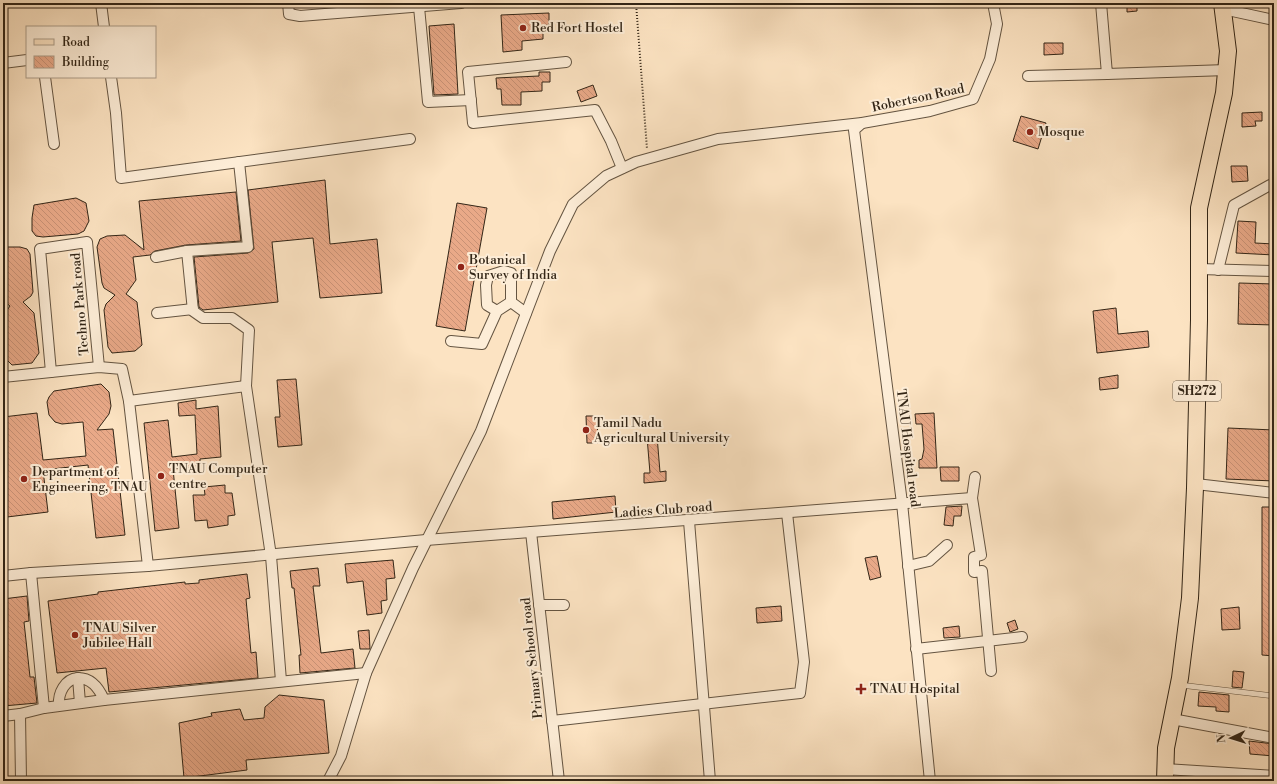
<svg xmlns="http://www.w3.org/2000/svg" width="1277" height="784" font-family="'Libre Bodoni',serif">
  <style>
    .building { fill: url(#building-back-hatch); stroke: #322516 }
    .lines { fill: none; stroke-linecap: round; stroke-linejoin: round }
    .lane-casing { stroke: #645441; stroke-width: 6 }
    .street-casing { stroke: #645441; stroke-width: 12 }
    .primary-casing { stroke: #322516; stroke-width: 18 }
    .path { stroke: #322516; stroke-width: 2; stroke-dasharray: 1 2; stroke-linecap: butt }
    .lane { stroke: #fdedd7; stroke-width: 5 }
    .street { stroke: #fdedd7; stroke-width: 10 }
    .primary { stroke: #fce3c2; stroke-width: 16 }
    .poi-dot { fill: #8f2418; stroke: #fdedd7; stroke-width: 1.5 }
    .labels { text-anchor: middle; dominant-baseline: central; stroke-width: 4; stroke-linejoin: round; paint-order: stroke }
    .shield { fill: #fdedd7; stroke: #6f6150; stroke-width: 1 }
    .shield-label { font-size: 12px; font-weight: bold; fill: #322516 }
    .poi-label { font-size: 13px; fill: #322516; stroke: #fdedd7; text-anchor: start }
    .street-label { font-size: 13px; fill: #322516; stroke: #fdedd7 }
  </style>
  <defs>
    <pattern id="building-back-hatch" width="6" height="6" patternUnits="userSpaceOnUse"><rect width="6" height="6" fill="#e9a988"/><path d="M-1 5l2 2M0 0l6 6M5-1l2 2" fill="none" stroke="#c89175"/></pattern>
  </defs>
  <rect width="100%" height="100%" fill="#fce3c2"/>
  <filter id="stains"><feTurbulence type="fractalNoise" baseFrequency=".005" numOctaves="4"/><feColorMatrix values="0 0 0 0 .2 0 0 0 0 .09 0 0 0 0 .02 0 0 0 .5 -.17"/></filter>
  <radialGradient id="worn" r=".72"><stop offset=".6" stop-color="#630" stop-opacity="0"/><stop offset="1" stop-color="#630" stop-opacity=".3"/></radialGradient>
  <g class="building">
    <path d="M1127,3H1137V11L1127,12Z"/>
    <path d="M549,13V25L543,26V39L522,41V50L503,52L501,15Z"/>
    <path d="M454,24L458,94L434,95L429,26Z"/>
    <path d="M1044,43H1063V54L1044,55Z"/>
    <path d="M539,72H550V82H542V91L521,92V105H502L501,89H497L496,78L539,76Z"/>
    <path d="M593,85L597,96L581,102L577,91Z"/>
    <path d="M1262,112V121H1255L1256,126L1242,127V113Z"/>
    <path d="M1021,116L1046,123L1038,149L1013,141Z"/>
    <path d="M1231,166H1247L1248,181L1232,182Z"/>
    <path d="M325,180L330,244L377,239L382,293L320,298L313,238L272,242L278,302L203,310L199,307L194,257L248,253L254,249L248,190Z"/>
    <path d="M236,192L241,241L186,245L155,251L150,255L133,257L136,280L126,294L137,302L142,345L135,351L112,353L108,347L104,310L106,304L115,295L104,288L102,283L97,247L100,239L107,236L125,235L144,250L139,201Z"/>
    <path d="M76,198L86,203L89,221L84,231L78,234L43,237L36,236L32,231V218L34,205Z"/>
    <path d="M457,203L487,208L465,331L436,326Z"/>
    <path d="M1238,221L1256,222L1255,243L1274,244V255L1236,253Z"/>
    <path d="M3,247H20L27,249L30,254L33,292L31,296L23,302L34,313L39,353L32,363L12,365L4,357L3,316L10,306L3,300Z"/>
    <path d="M1239,283L1274,284V325L1238,324Z"/>
    <path d="M1116,308L1118,334L1148,331L1149,347L1097,353L1093,311Z"/>
    <path d="M1118,375V388L1100,390L1099,378Z"/>
    <path d="M296,379L302,445L278,447L275,417H280L277,380Z"/>
    <path d="M101,384L109,392L111,406L109,414L97,430L113,429L125,535L96,538L88,465L43,470L48,512L7,517L3,488V417L37,413L43,460L86,456L83,422L62,424L55,422L49,415L47,402L49,397L54,391Z"/>
    <path d="M196,400V409L218,406L221,457L200,459V467L173,469L179,528L155,531L144,423L168,420L172,457L197,454L195,415L179,416L178,403Z"/>
    <path d="M934,413L937,468H919V460L922,459L924,449L922,424H916L915,414Z"/>
    <path d="M586,416H597L598,443H587Z"/>
    <path d="M1228,428L1274,430V481L1226,479Z"/>
    <path d="M657,436L660,472L666,471V481L644,483V473H650L647,437Z"/>
    <path d="M940,467H959V481H941Z"/>
    <path d="M225,485V493H232L235,515L228,516V525L208,528L207,520L195,521L193,495H205L204,487Z"/>
    <path d="M615,496L616,512L553,519L552,502Z"/>
    <path d="M962,506L961,516H954L953,526L944,525L946,507Z"/>
    <path d="M1262,507H1274V656L1262,655Z"/>
    <path d="M877,556L881,577L870,580L865,558Z"/>
    <path d="M393,560L395,578L386,579L387,600L381,601L382,613L367,615L363,581L347,583L345,564Z"/>
    <path d="M318,568L320,586H313L321,653L353,649L355,668L300,673L299,655H301L294,588H292L290,571Z"/>
    <path d="M247,574L250,598L246,599L251,653L256,652L258,678L109,692L106,668L57,673L48,601L98,594V592L185,582V584L199,583V580Z"/>
    <path d="M27,596L29,621L24,622L30,677H34L37,703L3,706V599Z"/>
    <path d="M781,606L782,621L757,623L756,608Z"/>
    <path d="M1239,607L1240,629L1222,630L1221,609Z"/>
    <path d="M1015,620L1018,629L1010,632L1007,623Z"/>
    <path d="M959,626L960,637L944,638L943,628Z"/>
    <path d="M369,630L370,649H360L358,631Z"/>
    <path d="M1233,671L1244,672L1242,688L1232,687Z"/>
    <path d="M1199,692L1229,695V712L1216,711V707L1198,706Z"/>
    <path d="M279,695L324,700L329,753L246,760L247,770L184,778L179,723L212,716L211,713L240,709L244,720L264,718L265,707Z"/>
    <path d="M1249,741L1274,744V756L1250,754Z"/>
  </g>
  <g class="lines">
    <defs>
      <path id="lane" d="M1180,685L1274,696"/>
      <g id="street">
        <path d="M101,3L104,27"/>
        <path d="M288,3L289,14L300,16L461,3"/>
        <path d="M1101,3L1107,74L1227,70"/>
        <path d="M419,7L428,102L471,100"/>
        <path d="M1223,9L1274,20"/>
        <path d="M566,62L468,72L473,123L595,110L611,141L622,168"/>
        <path d="M3,63L27,60"/>
        <path d="M1028,76L1107,74"/>
        <path d="M45,77L54,144"/>
        <path d="M111,77L116,113L121,178L410,139"/>
        <path d="M862,123L854,130L902,503L930,781"/>
        <path d="M187,251L193,311L203,318H232L249,330L246,386"/>
        <path d="M156,257L187,251L248,247L239,162"/>
        <path d="M1199,269L1274,271"/>
        <path d="M1218,270L1234,205L1270,185L1274,184"/>
        <path d="M497,311L487,305L486,285L488,276L504,271L511,273V302L526,313"/>
        <path d="M157,313L193,309"/>
        <path d="M451,341L482,344L497,311L511,302"/>
        <path d="M51,372L40,249L87,242L99,367"/>
        <path d="M3,377L99,367L122,369L129,401L246,386L271,556L281,681"/>
        <path d="M975,477L972,498L981,555L974,557V572L982,571L991,671"/>
        <path d="M1196,484L1274,493"/>
        <path d="M689,521L710,781"/>
        <path d="M531,532L559,781"/>
        <path d="M148,566L426,540L972,498"/>
        <path d="M908,566L929,561L947,545"/>
        <path d="M31,573L148,566L129,401"/>
        <path d="M3,576L31,573L44,708L104,700L366,673"/>
        <path d="M539,605H564"/>
        <path d="M916,649L1022,637"/>
        <path d="M80,703L78,678C91,678 99,688 104,700"/>
        <path d="M59,705C58,693 65,679 78,678"/>
        <path d="M20,714L21,781"/>
        <path d="M3,716L20,714L44,708"/>
        <path d="M1172,719L1274,738"/>
        <path d="M552,721L800,693L804,662L787,513"/>
        <path d="M1165,769L1274,776"/>
        <path d="M328,781L341,756L366,673L413,568L481,431L550,251L573,204L606,176L636,162L718,139L862,123L930,111L973,99L990,59L997,24L993,3"/>
      </g>
      <path id="primary" d="M1165,781L1166,748L1180,678L1190,598L1195,488L1199,320V208L1224,93L1228,51L1222,3"/>
    </defs>
    <use href="#lane" class="lane-casing"/>
    <use href="#street" class="street-casing"/>
    <use href="#primary" class="primary-casing"/>
    <path class="path" d="M636,3L647,149"/>
    <use href="#lane" class="lane"/>
    <use href="#street" class="street"/>
    <use href="#primary" class="primary"/>
  </g>
  <g class="poi-dot">
    <circle cx="523" cy="28" r="4"/>
    <circle cx="1030" cy="132" r="4"/>
    <circle cx="461" cy="267" r="4"/>
    <circle cx="586" cy="430" r="4"/>
    <circle cx="161" cy="476" r="4"/>
    <circle cx="24" cy="479" r="4"/>
    <circle cx="75" cy="635" r="4"/>
    <path d="M859 683h4v4h4v4h-4v4h-4v-4h-4v-4h4z"/>
  </g>
  <g class="labels">
    <rect class="shield" x="1173" y="381" width="48" height="20" rx="3"/>
    <g class="shield-label">
      <text x="1197" y="391">SH272</text>
    </g>
    <g class="poi-label">
      <text x="531" y="28">Red Fort Hostel</text>
      <text x="1038" y="132">Mosque</text>
      <text x="469" y="260">Botanical<tspan x="469" dy="15">Survey of India</tspan></text>
      <text x="594" y="423">Tamil Nadu<tspan x="594" dy="15">Agricultural University</tspan></text>
      <text x="169" y="469">TNAU Computer<tspan x="169" dy="15">centre</tspan></text>
      <text x="32" y="472">Department of<tspan x="32" dy="15">Engineering, TNAU</tspan></text>
      <text x="83" y="628">TNAU Silver<tspan x="83" dy="15">Jubilee Hall</tspan></text>
      <text x="870" y="689">TNAU Hospital</text>
    </g>
    <g class="street-label">
      <text transform="translate(918 98) rotate(-12)">Robertson Road</text>
      <text transform="translate(80 304) rotate(-95)">Techno Park road</text>
      <text transform="translate(908 448) rotate(83)">TNAU Hospital road</text>
      <text transform="translate(663 510) rotate(-4)">Ladies Club road</text>
      <text transform="translate(532 658) rotate(-96)">Primary School road</text>
    </g>
  </g>
  <rect width="1277" height="784" fill="none" stroke="#fce3c2" stroke-width="16"/>
  <rect x="4" y="4" width="1269" height="776" fill="none" stroke="#322516" stroke-width="2"/>
  <rect x="8" y="8" width="1261" height="768" fill="none" stroke="#322516"/>
  <rect x="26" y="26" width="130" height="52" fill="#fdedd7" stroke="#ac9d8a"/>
  <rect x="34" y="39" width="20" height="6" fill="#fce3c2" stroke="#ac9d8a"/>
  <text x="62" y="46" font-size="12" fill="#322516">Road</text>
  <rect x="34" y="56" width="20" height="12" fill="url(#building-back-hatch)" stroke="#ac9d8a"/>
  <text x="62" y="66" font-size="12" fill="#322516">Building</text>
  <g transform="translate(1231 738) rotate(266)" stroke="#fdedd7" stroke-width="3" paint-order="stroke">
  <path d="M0-3L7 15L0 10L-7 15Z" fill="#322516"/>
  <text y="-6" font-size="11" font-weight="bold" text-anchor="middle" fill="#322516">N</text>
  </g>
  <rect width="100%" height="100%" filter="url(#stains)"/>
  <rect width="100%" height="100%" fill="url(#worn)"/>
</svg>
